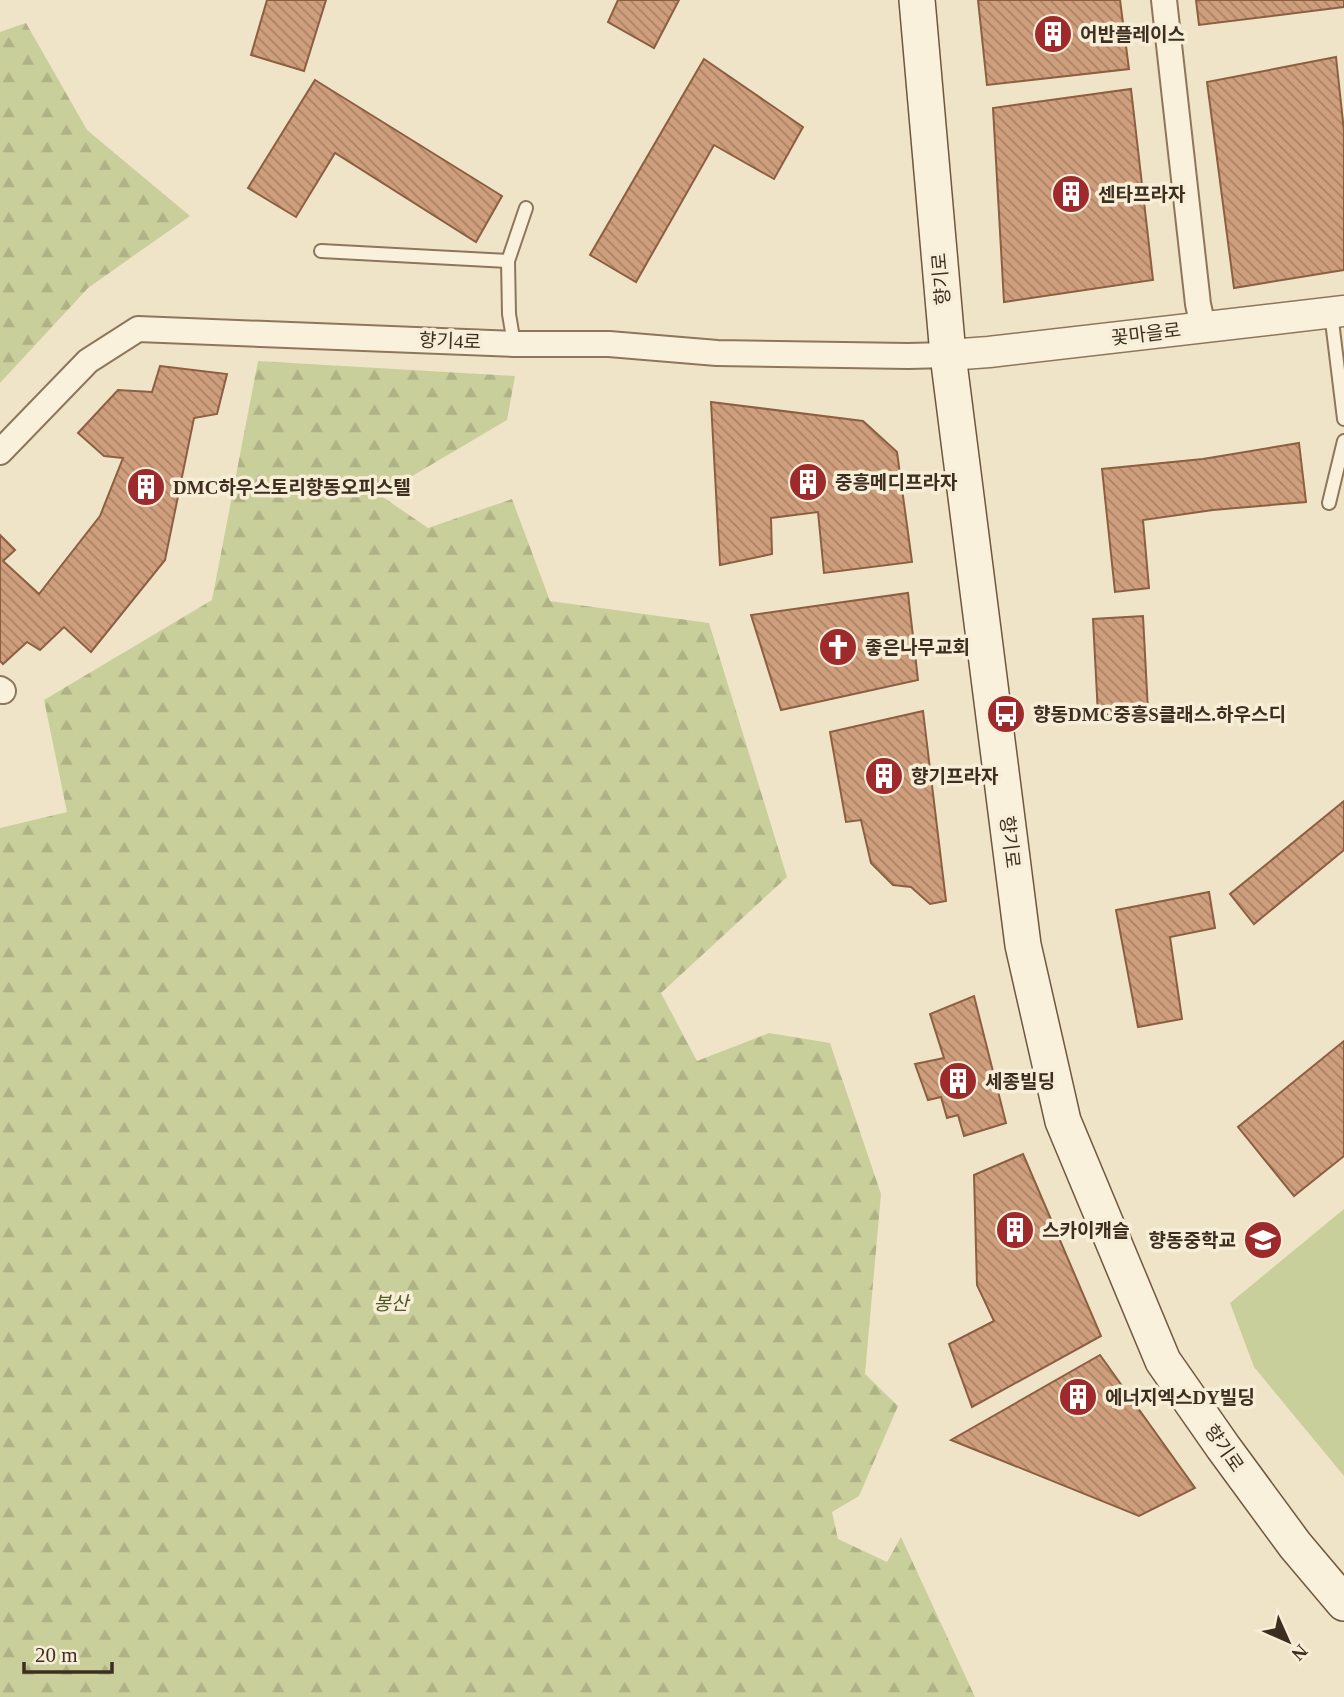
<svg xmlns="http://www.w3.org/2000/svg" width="1344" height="1697" font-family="'Times New Roman','Noto Sans KR',serif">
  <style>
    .grass { fill: #c9cf9b }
    .forest { fill: url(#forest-firs) }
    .building { fill: url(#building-back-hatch); stroke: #8d5f41; stroke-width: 2 }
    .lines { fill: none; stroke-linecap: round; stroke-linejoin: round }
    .service-casing { stroke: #8d765c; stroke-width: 16 }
    .minor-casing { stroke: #8d765c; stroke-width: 28 }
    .tertiary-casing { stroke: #8d765c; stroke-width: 33 }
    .secondary-casing { stroke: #6f573f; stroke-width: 38 }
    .service { stroke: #faf1dc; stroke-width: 12 }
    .minor { stroke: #faf1dc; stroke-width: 24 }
    .tertiary { stroke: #faf1dc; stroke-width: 30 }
    .secondary { stroke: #faf1dc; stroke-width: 35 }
    .labels { text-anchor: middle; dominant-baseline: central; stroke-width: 7; stroke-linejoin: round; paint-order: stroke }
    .poi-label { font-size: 19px; font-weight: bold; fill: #3d2e20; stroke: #f7eed8; text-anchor: start }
    .street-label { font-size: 19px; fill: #3d2e20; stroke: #f7eed8 }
    .park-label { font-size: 19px; font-style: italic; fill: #4d5a26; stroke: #f7eed8 }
  </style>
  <defs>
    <pattern id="forest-firs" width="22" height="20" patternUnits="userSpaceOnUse" patternTransform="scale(1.75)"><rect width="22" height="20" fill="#c9cf9b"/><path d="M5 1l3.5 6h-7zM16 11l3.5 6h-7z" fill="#aeb285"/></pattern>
    <pattern id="building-back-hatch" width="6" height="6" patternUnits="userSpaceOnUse" patternTransform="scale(1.75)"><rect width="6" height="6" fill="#cf9f7d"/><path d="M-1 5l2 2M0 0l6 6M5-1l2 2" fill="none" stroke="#a98266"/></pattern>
  </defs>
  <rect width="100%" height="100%" fill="#f0e4c8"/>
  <path class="grass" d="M1344,1209V1476L1254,1367L1230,1303Z"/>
  <g class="forest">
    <path d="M26,23L87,130L190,216L88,288L0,383V32Z"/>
    <path d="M258,361L515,376L507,420L380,495L428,528L512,499L550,601L709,623L787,877L661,993L697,1061L769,1033L830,1043L881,1194L865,1374L898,1406L859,1496L832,1512L838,1539L887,1562L901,1537L975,1697H0V828L67,812L44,700L212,600Z"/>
  </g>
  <g class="building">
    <path d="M267,0H326L304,71L251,55Z"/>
    <path d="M618,0H679L654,48L608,22Z"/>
    <path d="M978,0H1120L1129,69L987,85Z"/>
    <path d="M1196,0H1344V7L1199,25Z"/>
    <path d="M1336,57L1344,131V270L1234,288L1207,82Z"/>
    <path d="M704,59L803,127L774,179L714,145L636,282L590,255Z"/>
    <path d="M315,80L502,196L476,242L335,153L296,217L248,188Z"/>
    <path d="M1131,89L1153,280L1004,302L993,108Z"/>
    <path d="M160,366L227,374L217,414L194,418L165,560L91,652L64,627L40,650L27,642L3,664L0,661V535L15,550L3,561L39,594L100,516L123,458L104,456L78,433L118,390L152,392Z"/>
    <path d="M711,402L863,421L897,452L912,562L824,573L818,512L771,518L772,554L720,565Z"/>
    <path d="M1299,443L1306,502L1213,510L1143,520L1149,588L1115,592L1102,469L1203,459Z"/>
    <path d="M908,593L918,680L781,710L751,615Z"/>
    <path d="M1143,616L1148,711L1098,715L1093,619Z"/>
    <path d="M923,711L946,901L930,904L911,887L893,885L871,863L861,820L846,822L830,732Z"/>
    <path d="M1344,801V850L1254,924L1230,894Z"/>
    <path d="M1209,892L1215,928L1170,937L1182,1019L1138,1027L1116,910Z"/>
    <path d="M974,996L1006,1123L964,1136L958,1115L947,1118L941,1097L928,1100L915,1064L944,1058L930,1014Z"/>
    <path d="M1344,1041V1156L1294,1196L1238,1127Z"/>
    <path d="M1023,1154L1101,1336L972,1407L949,1344L994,1321L977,1285L974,1175Z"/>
    <path d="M1100,1355L1195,1488L1139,1516L951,1440Z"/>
  </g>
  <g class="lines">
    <defs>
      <g id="service">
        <path d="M321,251L508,261"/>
        <path d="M1331,313L1344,419"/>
        <path d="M514,344L509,314L508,261L526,208"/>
        <path d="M1329,503L1344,441"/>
      </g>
      <g id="minor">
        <path d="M1164,0L1198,304L1203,327"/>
        <path d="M0,452L88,361L138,329L514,344H609L717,353L908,356L948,355"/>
        <path d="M0,689L3,691"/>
      </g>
      <path id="tertiary" d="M948,355L989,352L1344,311"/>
      <path id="secondary" d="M917,0L948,355L1023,945L1063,1121L1163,1361L1223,1447L1295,1545L1344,1603"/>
    </defs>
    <use href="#service" class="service-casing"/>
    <use href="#minor" class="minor-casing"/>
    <use href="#tertiary" class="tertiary-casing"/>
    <use href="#secondary" class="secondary-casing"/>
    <use href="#service" class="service"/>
    <use href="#minor" class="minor"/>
    <use href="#tertiary" class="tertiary"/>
    <use href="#secondary" class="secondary"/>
  </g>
  <defs>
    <symbol id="building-disc" viewBox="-11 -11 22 22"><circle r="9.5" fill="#9e2a2b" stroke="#f7eed8"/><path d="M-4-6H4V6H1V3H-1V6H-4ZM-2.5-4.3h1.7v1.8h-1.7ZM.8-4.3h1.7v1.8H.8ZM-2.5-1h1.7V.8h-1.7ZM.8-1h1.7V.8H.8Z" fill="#fff"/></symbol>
    <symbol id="church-disc" viewBox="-11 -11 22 22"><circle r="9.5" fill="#9e2a2b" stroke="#f7eed8"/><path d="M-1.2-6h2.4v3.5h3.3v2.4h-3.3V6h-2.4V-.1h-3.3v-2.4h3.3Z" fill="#fff"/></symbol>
    <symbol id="bus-disc" viewBox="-11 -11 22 22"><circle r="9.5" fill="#9e2a2b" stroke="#f7eed8"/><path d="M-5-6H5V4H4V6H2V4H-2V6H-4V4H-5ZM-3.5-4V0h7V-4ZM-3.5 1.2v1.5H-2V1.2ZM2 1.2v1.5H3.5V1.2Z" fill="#fff"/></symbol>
    <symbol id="school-disc" viewBox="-11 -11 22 22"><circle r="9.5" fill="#9e2a2b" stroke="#f7eed8"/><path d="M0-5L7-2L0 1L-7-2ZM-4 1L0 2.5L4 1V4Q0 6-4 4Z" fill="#fff"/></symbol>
  </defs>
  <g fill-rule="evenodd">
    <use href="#building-disc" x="1031" y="12" width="44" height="44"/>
    <use href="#building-disc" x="1049" y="172" width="44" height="44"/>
    <use href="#building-disc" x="786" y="460" width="44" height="44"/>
    <use href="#building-disc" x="124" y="465" width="44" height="44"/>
    <use href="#church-disc" x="816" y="625" width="44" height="44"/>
    <use href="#bus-disc" x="984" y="692" width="44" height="44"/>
    <use href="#building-disc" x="862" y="754" width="44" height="44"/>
    <use href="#building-disc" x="936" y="1059" width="44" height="44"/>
    <use href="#building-disc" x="993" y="1208" width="44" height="44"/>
    <use href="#school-disc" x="1241" y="1218" width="44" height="44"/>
    <use href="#building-disc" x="1056" y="1375" width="44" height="44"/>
  </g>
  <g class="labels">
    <g class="poi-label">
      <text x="1080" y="34">어반플레이스</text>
      <text x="1098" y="194">센타프라자</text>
      <text x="835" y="482">중흥메디프라자</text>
      <text x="173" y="487">DMC하우스토리향동오피스텔</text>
      <text x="865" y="647">좋은나무교회</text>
      <text x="1033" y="714">향동DMC중흥S클래스.하우스디</text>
      <text x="911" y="776">향기프라자</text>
      <text x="985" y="1081">세종빌딩</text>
      <text x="1042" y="1230">스카이캐슬</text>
      <text x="1236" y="1240" text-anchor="end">향동중학교</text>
      <text x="1105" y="1397">에너지엑스DY빌딩</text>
    </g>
    <g class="street-label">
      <text transform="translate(941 279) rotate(-95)">향기로</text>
      <text transform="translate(1146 334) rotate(-7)">꽃마을로</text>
      <text transform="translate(450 341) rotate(2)">향기4로</text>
      <text transform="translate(1010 842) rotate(83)">향기로</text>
      <text transform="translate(1224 1448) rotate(55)">향기로</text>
    </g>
    <g class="park-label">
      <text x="391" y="1303">봉산</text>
    </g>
  </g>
  <g transform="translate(1288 1641) rotate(135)" stroke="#f7eed8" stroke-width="5" paint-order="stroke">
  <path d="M0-5L12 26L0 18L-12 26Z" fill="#3d2e20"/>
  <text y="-10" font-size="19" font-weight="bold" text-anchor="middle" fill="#3d2e20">N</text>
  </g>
  <path d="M24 1662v10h88v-10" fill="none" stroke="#3d2e20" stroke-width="3.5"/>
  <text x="35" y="1662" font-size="21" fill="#3d2e20" stroke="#f7eed8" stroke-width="5" paint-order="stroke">20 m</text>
</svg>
